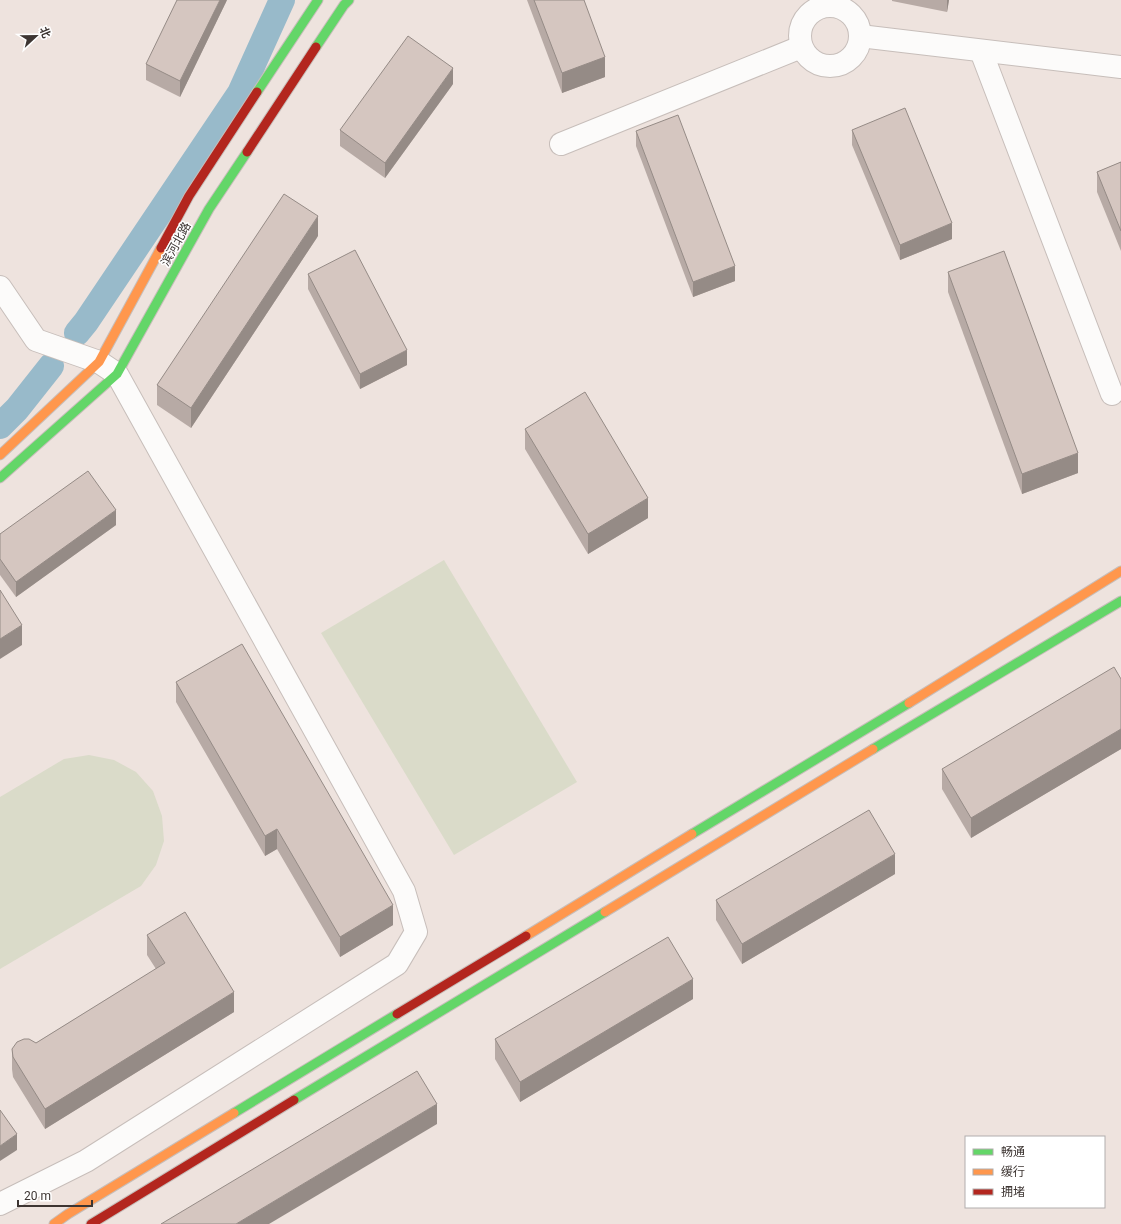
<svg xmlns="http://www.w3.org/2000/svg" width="1121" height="1224" font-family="Roboto,'Noto Sans SC',sans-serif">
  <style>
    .green { fill: #dadbc9 }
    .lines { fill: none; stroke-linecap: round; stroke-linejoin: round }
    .canal { stroke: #98baca; stroke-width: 26 }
    .street-casing { stroke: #c7beba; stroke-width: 24 }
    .fast-casing { stroke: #c7beba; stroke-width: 11 }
    .slow-casing { stroke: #c7beba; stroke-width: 11 }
    .jam-casing { stroke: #c7beba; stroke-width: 11 }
    .street { stroke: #fcfbfa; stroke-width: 22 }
    .fast { stroke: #63d668; stroke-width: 9 }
    .slow { stroke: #ff974d; stroke-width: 9 }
    .jam { stroke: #b3261e; stroke-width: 9 }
    .wall { fill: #b7aaa5 }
    .shaded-wall { fill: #958b86 }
    .building { fill: #d5c6c0; stroke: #958b86 }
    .labels { text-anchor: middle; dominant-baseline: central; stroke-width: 3; stroke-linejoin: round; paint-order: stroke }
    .street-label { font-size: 12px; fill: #3d3532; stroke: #fff }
  </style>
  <rect width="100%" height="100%" fill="#eee3de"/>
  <g class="green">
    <path d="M444,560L577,782L454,855L321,633Z"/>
    <path d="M89,755L114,760L136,772L153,791L162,816L164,841L156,865L141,886L0,969V797L64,759Z"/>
  </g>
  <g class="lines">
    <g class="canal">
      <path d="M77,333L86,322L240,93L282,0"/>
      <path d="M0,426L17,409L51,366"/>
    </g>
    <defs>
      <g id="street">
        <circle cx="830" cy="36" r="30"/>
        <path d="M860,36L1121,67"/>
        <path d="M981,51L1112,394"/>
        <path d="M561,144L801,47"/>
        <path d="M0,287L36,340L99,362L117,374L404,891L416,932L397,964L86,1161L0,1204"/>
      </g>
      <g id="fast">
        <path d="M316,47L344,5L349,0"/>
        <path d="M257,92L318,0"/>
        <path d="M0,478L117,374L209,209L247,152"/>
        <path d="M873,749L1121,601"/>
        <path d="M692,834L909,703"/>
        <path d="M294,1100L605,912"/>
        <path d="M234,1113L397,1014"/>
      </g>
      <g id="slow">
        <path d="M0,455L99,362L161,248"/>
        <path d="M909,703L1121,571"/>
        <path d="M605,912L873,749"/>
        <path d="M526,936L692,834"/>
        <path d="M54,1224L68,1214L234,1113"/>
      </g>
      <g id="jam">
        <path d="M247,152L316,47"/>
        <path d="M161,248L189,196L257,92"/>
        <path d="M397,1014L526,936"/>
        <path d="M91,1224L294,1100"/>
      </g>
    </defs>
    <use href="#street" class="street-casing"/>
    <use href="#fast" class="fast-casing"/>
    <use href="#slow" class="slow-casing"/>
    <use href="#jam" class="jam-casing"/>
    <use href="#street" class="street"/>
    <use href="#fast" class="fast"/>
    <use href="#slow" class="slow"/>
    <use href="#jam" class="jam"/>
  </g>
  <g class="wall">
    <path d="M227,0L180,97L146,80V64Z"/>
    <path d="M527,0H584L605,77L562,93Z"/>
    <path d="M892,0H949L947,12L892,1Z"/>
    <path d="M453,84L385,178L340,146V130Z"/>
    <path d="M852,130L952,239L900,260L852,145Z"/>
    <path d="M636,131L735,281L693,297L636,146Z"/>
    <path d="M1121,162V251L1097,192V172Z"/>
    <path d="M318,236L191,428L157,405V385Z"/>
    <path d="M948,272L1078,473L1022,494L948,292Z"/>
    <path d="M308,274L407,365L360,389L308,289Z"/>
    <path d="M525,429L648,518L588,554L525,449Z"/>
    <path d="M116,525L16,597L0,575V534Z"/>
    <path d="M1121,679V749L971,838L942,789V769Z"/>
    <path d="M176,682L393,925L340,957L277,849L265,856L176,702Z"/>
    <path d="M895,874L742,964L716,920V900Z"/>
    <path d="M147,935L234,1012L45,1129L13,1077L12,1069V1049L36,1043L156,969L147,955Z"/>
    <path d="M693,999L520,1102L495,1059V1039Z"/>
  </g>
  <g class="shaded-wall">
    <path d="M220,0H227L180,97V81Z"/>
    <path d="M947,0H949L947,12Z"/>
    <path d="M605,57V77L562,93V73Z"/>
    <path d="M453,68V84L385,178V163Z"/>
    <path d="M318,216V236L191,428V408Z"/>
    <path d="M952,223V239L900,260V245Z"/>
    <path d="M735,266V281L693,297V282Z"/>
    <path d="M407,350V365L360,389V374Z"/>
    <path d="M1078,453V473L1022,494V474Z"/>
    <path d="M648,498V518L588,554V534Z"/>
    <path d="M116,510V525L16,597V582Z"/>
    <path d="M22,625V645L0,659V639Z"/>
    <path d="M1121,729V749L971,838V818Z"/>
    <path d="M277,829V849L265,856V836Z"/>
    <path d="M895,854V874L742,964V944Z"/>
    <path d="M393,905V925L340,957V937Z"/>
    <path d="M693,979V999L520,1102V1082Z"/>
    <path d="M234,992V1012L45,1129V1109Z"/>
    <path d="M437,1104V1124L269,1224H236Z"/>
    <path d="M17,1134V1150L0,1161V1146Z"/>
  </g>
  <g class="building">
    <path d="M177,0H220L180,81L146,64Z"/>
    <path d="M534,0H584L605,57L562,73Z"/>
    <path d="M408,36L453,68L385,163L340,130Z"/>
    <path d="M905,108L952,223L900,245L852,130Z"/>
    <path d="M678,115L735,266L693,282L636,131Z"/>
    <path d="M1121,162V231L1097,172Z"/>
    <path d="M284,194L318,216L191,408L157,385Z"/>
    <path d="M355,250L407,350L360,374L308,274Z"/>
    <path d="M1004,251L1078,453L1022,474L948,272Z"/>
    <path d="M585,392L648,498L588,534L525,429Z"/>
    <path d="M88,471L116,510L16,582L0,559V534Z"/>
    <path d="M0,590L22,625L0,639Z"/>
    <path d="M242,644L393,905L340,937L277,829L265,836L176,682Z"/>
    <path d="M1114,667L1121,679V729L971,818L942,769Z"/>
    <path d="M869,810L895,854L742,944L716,900Z"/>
    <path d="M185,912L234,992L45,1109L13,1057L12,1049L17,1042L24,1039H29L36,1043L165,963L147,935Z"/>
    <path d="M668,937L693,979L520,1082L495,1039Z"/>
    <path d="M417,1071L437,1104L236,1224H161Z"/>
    <path d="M0,1110L17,1134L0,1146Z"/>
  </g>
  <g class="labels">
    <g class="street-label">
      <text transform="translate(176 244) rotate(-61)">滨河北路</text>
    </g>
  </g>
  <rect x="965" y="1136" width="140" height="72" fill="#ffffff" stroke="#b1aead"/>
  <rect x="973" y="1149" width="20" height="6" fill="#63d668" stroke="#b1aead"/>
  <text x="1001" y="1156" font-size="12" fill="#3d3532">畅通</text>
  <rect x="973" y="1169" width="20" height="6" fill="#ff974d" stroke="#b1aead"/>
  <text x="1001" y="1176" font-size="12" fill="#3d3532">缓行</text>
  <rect x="973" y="1189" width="20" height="6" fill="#b3261e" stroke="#b1aead"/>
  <text x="1001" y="1196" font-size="12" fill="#3d3532">拥堵</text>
  <g transform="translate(36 36) rotate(68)" stroke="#ffffff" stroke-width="3" paint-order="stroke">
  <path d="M0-3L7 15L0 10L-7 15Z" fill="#3d3532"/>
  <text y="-6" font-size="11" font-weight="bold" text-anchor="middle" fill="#3d3532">北</text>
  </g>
  <path d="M18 1200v6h74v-6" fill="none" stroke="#3d3532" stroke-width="2"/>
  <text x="24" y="1200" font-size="12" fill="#3d3532" stroke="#ffffff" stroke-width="3" paint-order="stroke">20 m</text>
</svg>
